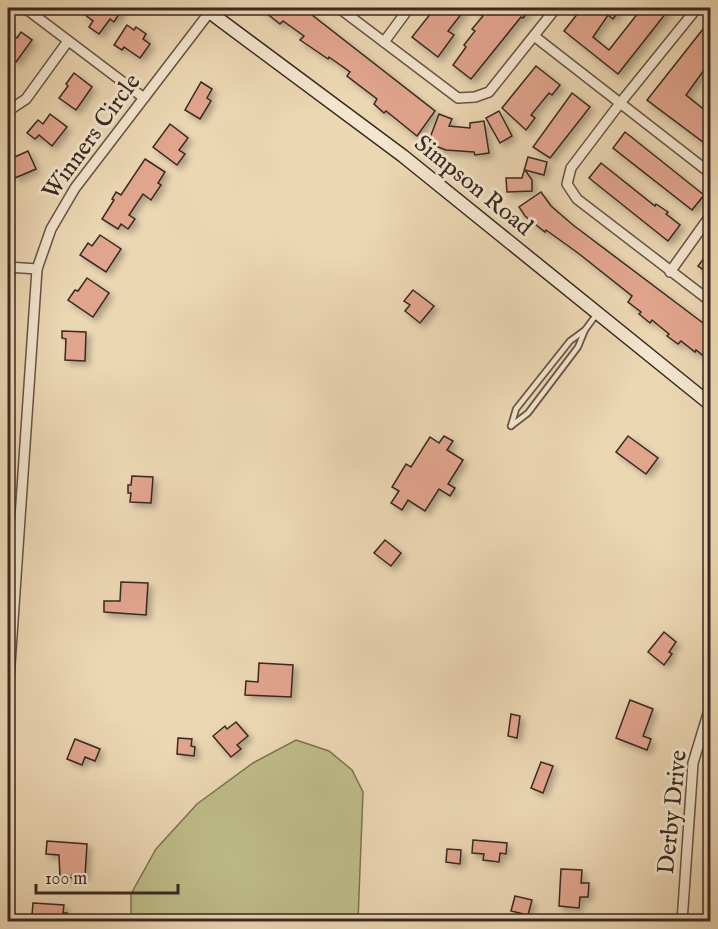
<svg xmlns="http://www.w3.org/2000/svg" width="718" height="929" font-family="'IM FELL English',serif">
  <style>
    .green { fill: #bebc88; stroke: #7c7254; stroke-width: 1.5 }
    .building { fill: #e1a48d; stroke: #392921; stroke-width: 1.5; filter: url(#shadow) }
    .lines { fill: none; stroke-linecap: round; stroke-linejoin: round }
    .service-casing { stroke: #665446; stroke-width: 8 }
    .minor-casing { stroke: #665446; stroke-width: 12 }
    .secondary-casing { stroke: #392921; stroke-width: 15 }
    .service { stroke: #f3e5ce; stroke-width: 4.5 }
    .minor { stroke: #f3e5ce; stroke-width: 9 }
    .secondary { stroke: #f3e5ce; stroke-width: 12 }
    .labels { text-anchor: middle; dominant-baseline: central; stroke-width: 6; stroke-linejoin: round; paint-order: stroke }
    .street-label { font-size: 24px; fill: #392921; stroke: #f3e5ce }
  </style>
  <defs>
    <filter id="shadow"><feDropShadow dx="4" dy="4" stdDeviation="3" flood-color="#0004"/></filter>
  </defs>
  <rect width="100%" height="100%" fill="#ecd7b3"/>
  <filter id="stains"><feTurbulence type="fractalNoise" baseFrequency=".00333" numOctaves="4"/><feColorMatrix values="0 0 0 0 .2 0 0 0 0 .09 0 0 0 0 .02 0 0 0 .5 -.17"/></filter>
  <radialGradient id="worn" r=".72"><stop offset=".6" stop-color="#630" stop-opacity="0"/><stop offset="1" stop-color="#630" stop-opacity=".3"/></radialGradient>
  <path class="green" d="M296,740L329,751L352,770L363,792L358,921H131V894L156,849L197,804L253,763Z"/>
  <g class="building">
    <path d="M89,8H107L112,11L114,8H123L114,22L110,19L99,34L89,27L93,21L84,14Z"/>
    <path d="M260,8H303L435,111L417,136L386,111L384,113L374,104L377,99L347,76L350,72L329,57L328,59L312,48L300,40L304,36L283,21L280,24Z"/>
    <path d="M435,8H466L448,31L454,35L438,57L412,37Z"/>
    <path d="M471,8H531L523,18L521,17L471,79L453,65L466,47L464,45L475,31L472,29L483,16Z"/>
    <path d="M582,8H621L613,19L608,15L593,37L609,50L642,8H670L618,74L564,31Z"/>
    <path d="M711,19V57L707,62L709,63L686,95L711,115V148L647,100Z"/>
    <path d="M127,25L134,30L136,27L146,34L143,39L150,44L140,58L124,47L122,50L114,45Z"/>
    <path d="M8,31L17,38L21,32L32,40L16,62L8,55Z"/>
    <path d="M536,66L560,85L552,95L549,93L531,115L535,118L526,130L502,108Z"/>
    <path d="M74,73L92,87L76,110L59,98L68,86L66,84Z"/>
    <path d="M201,82L212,89L207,98L211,101L200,119L185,110Z"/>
    <path d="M572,93L590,107L550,158L533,147Z"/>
    <path d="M499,111L512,136L500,143L486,118Z"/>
    <path d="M50,114L67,127L52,146L39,135L35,139L27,133L38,120L43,124Z"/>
    <path d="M439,114L452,119L449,126L470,128V123L484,121L489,153L475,155L474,152L446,150L428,143Z"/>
    <path d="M170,124L188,138L179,150L185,154L177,165L153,147Z"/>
    <path d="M625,132L704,195L692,210L613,148Z"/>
    <path d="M28,151L36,169L15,178L8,160Z"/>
    <path d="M528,157L547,162L544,175L525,170L532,180V191L507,192L506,178H522Z"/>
    <path d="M145,159L165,172L158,183L161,185L151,200L143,194L129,215L135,219L128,229L121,224L118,229L102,219L114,200L112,199L116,192L121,195Z"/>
    <path d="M601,163L655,206L656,204L668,212L666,214L680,225L668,241L589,178Z"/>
    <path d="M541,192L551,206L573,225L711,329V362L696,350L695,352L681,341L678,344L667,336L669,334L652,320L650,323L639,314L641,312L628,302L632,296L578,253L546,230L545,232L525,216L519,207Z"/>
    <path d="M100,235L121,249L106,272L80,255L88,243L92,246Z"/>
    <path d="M711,249V275L698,266Z"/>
    <path d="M87,278L109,293L93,317L68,300L75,290L78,291Z"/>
    <path d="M413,290L434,306L420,323L405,311L410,305L404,301Z"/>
    <path d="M62,331L86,332L85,361L65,360L66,339L62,338Z"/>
    <path d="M444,436L453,441L447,450L463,460L448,484L455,488L450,496L439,489L425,511L408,500L402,510L391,503L399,491L392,487L406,464L411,467L430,437L439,443Z"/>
    <path d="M628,436L658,458L646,474L616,452Z"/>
    <path d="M132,476L153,477L151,503L130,502L131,493H128V485H131Z"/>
    <path d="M385,540L401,553L391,566L374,553Z"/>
    <path d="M121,582L148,583L146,615L104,612V601H120Z"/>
    <path d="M664,632L676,642L669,652L672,654L664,665L648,652Z"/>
    <path d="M259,663L293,665L291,697L245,695L246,681L258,682Z"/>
    <path d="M630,700L653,709L643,736L651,739L647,750L616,738Z"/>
    <path d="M511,714L520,716L517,738L508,736Z"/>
    <path d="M236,722L248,736L237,745L241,749L231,757L213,736L225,726L227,729Z"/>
    <path d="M178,738L192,739L191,746L195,747L194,756L177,754Z"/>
    <path d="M75,739L100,749L95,761L85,757L82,765L67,759Z"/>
    <path d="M541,762L553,766L543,793L531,788Z"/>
    <path d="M473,840L507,843L506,854L500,853L499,862L483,860L484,854L472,853Z"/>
    <path d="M47,841L87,844L85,876L72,875L71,878L60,877L59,855L46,854Z"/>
    <path d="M447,849L461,850L460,864L446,862Z"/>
    <path d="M561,869L582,870L581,883H589L588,897H580L579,908L559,906Z"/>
    <path d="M515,896L532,900L528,915L511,911Z"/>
    <path d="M33,903L64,905L63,913H67V921H37L38,916L32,915Z"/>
  </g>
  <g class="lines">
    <defs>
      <g id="service">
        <path d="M511,426L528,413L578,347L585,330L596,315"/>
        <path d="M511,426L516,409L570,341L585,330"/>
      </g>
      <g id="minor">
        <path d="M25,8L144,98"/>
        <path d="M339,8L458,98L475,97L489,92L556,8"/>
        <path d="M697,8L621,102L571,168L567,184L577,199L710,301"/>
        <path d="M534,36L710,173"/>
        <path d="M384,42L409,8"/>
        <path d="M8,111L26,99L68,41"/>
        <path d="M8,267L37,269"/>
        <path d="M670,272L710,216"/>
        <path d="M8,694L37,269L51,229L75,188L212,9"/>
        <path d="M682,922L693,763L710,707"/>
      </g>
      <path id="secondary" d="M204,8L403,156L710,404"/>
    </defs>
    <use href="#service" class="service-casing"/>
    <use href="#minor" class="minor-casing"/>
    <use href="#secondary" class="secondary-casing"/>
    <use href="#service" class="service"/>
    <use href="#minor" class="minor"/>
    <use href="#secondary" class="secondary"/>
  </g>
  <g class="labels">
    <g class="street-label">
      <text transform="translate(92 137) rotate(-54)">Winners Circle</text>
      <text transform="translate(473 186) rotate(39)">Simpson Road</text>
      <text transform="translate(673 812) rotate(-84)">Derby Drive</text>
    </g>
  </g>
  <rect width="718" height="929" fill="none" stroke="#ecd7b3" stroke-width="30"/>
  <rect x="9" y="9" width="700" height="911" fill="none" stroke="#392921" stroke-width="3"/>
  <rect x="15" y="15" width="688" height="899" fill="none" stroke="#392921" stroke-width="1.5"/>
  <path d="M36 884v9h142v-9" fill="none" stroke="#392921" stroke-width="3"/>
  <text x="45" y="884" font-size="18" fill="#392921" stroke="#f3e5ce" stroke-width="4.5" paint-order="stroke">100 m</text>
  <rect width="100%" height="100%" filter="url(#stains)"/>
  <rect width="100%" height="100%" fill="url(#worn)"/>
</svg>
